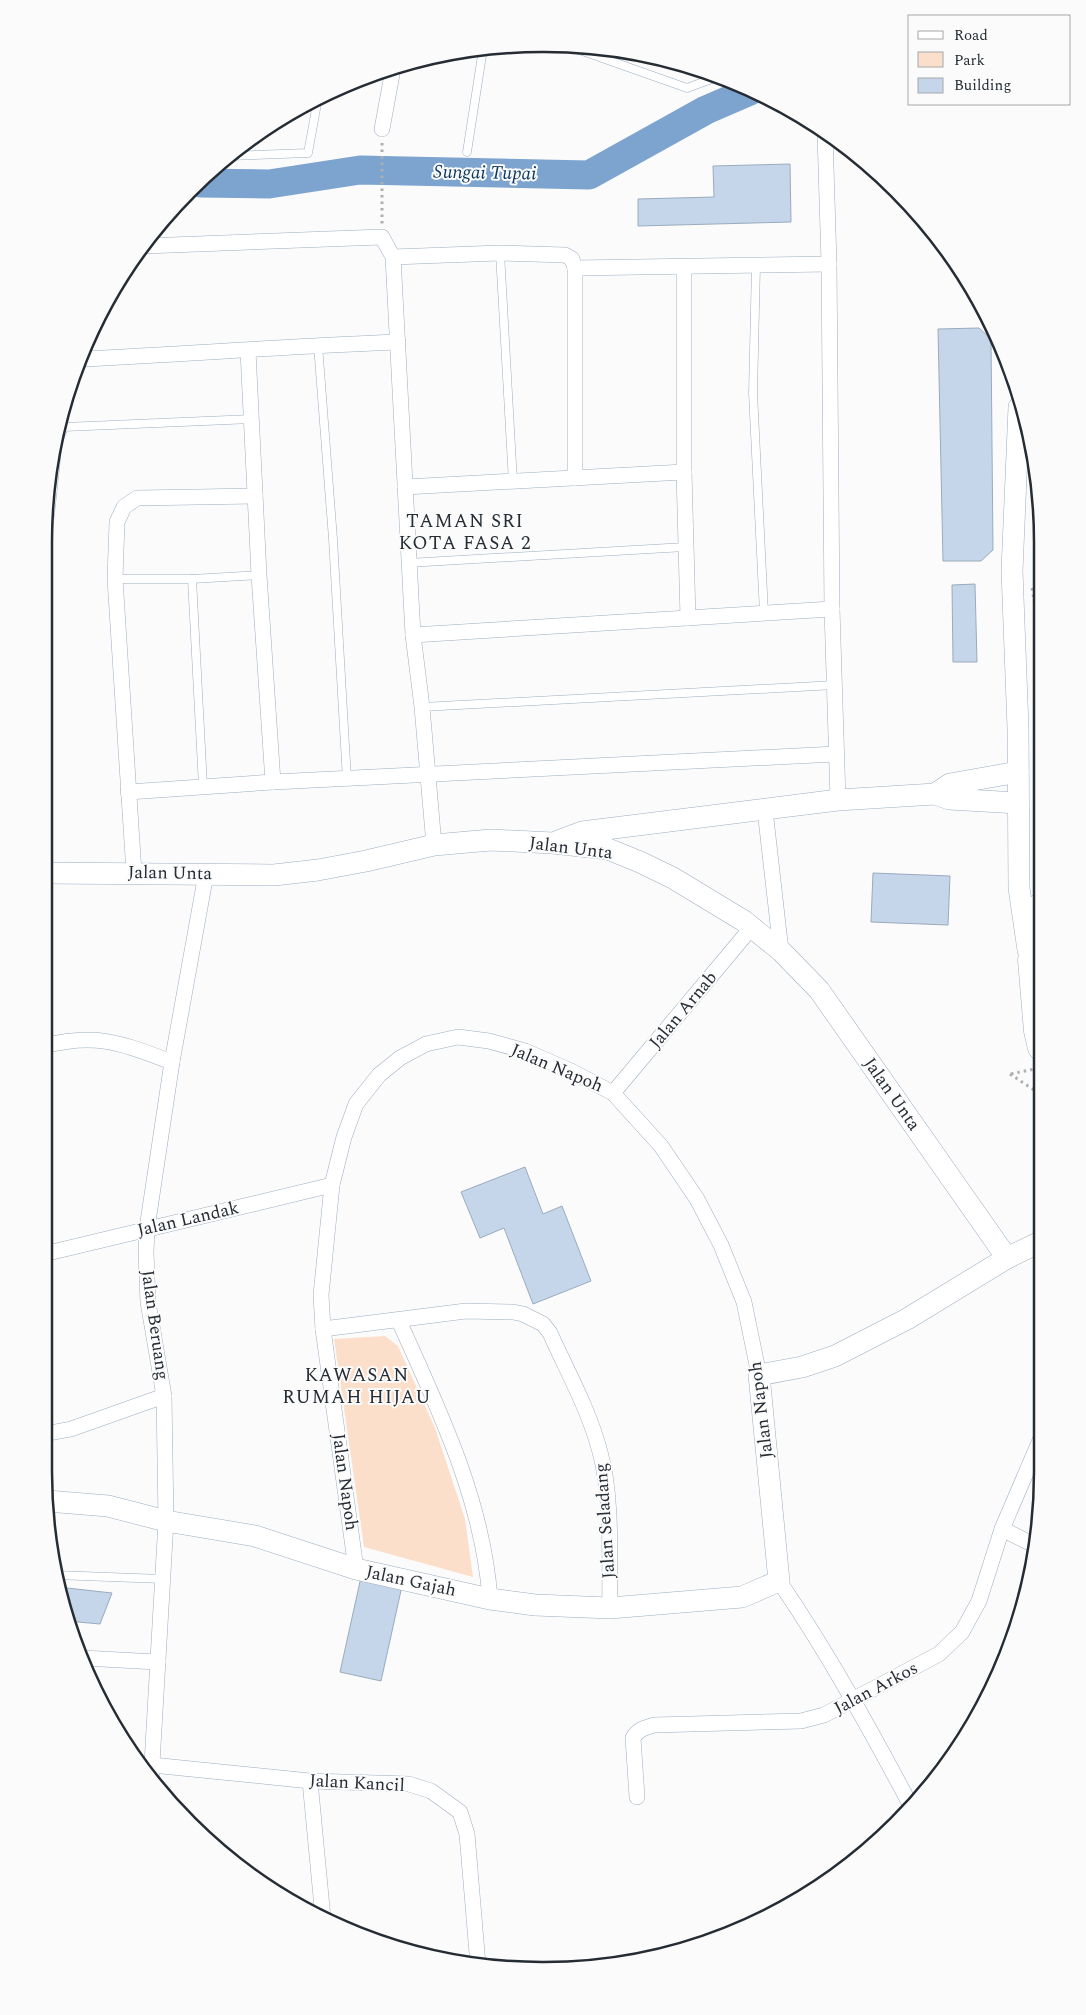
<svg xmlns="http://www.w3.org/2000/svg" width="1086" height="2015" font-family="Spectral,serif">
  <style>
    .green { fill: #fbdfcb }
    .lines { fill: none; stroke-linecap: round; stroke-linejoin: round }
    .river { stroke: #7ca4cf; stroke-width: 29 }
    .building { fill: #c5d6ea; stroke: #9aabbd }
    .lane-casing { stroke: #9daec0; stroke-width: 9 }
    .street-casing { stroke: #9daec0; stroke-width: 16 }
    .secondary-casing { stroke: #9daec0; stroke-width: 22 }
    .primary-casing { stroke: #9daec0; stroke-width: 25 }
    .path { stroke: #acafb2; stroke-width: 3; stroke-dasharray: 2.5 4; stroke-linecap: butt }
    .lane { stroke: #fff; stroke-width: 8 }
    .street { stroke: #fff; stroke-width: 15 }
    .secondary { stroke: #fff; stroke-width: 21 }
    .primary { stroke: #fff; stroke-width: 24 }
    .labels { text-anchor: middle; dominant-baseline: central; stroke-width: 4; stroke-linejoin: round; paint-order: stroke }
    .street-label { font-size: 18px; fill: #252c34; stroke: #fbfbfb }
    .water-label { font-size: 19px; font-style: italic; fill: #0a375f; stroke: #fbfbfb }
    .neighbourhood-label { font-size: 19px; letter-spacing: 1px; fill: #252c34; stroke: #fbfbfb }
    .rim { fill: none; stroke: #252c34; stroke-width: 2.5 }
  </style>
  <rect width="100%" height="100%" fill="#fbfbfb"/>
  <path class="green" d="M385,1336L398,1346L435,1428L465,1519L473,1577L364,1547L334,1339Z"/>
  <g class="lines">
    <path class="river" d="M200,183L269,184L360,170L589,175L706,110L750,91"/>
  </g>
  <g class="building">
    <path d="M790,164L791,222L638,226V199L714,197L713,166Z"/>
    <path d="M979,328L991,339L993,550L981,561H943L938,329Z"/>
    <path d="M975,584L977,662H953L952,585Z"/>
    <path d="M873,873L950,876L948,925L871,922Z"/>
    <path d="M525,1167L543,1214L562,1206L591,1281L533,1304L504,1228L480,1238L461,1192Z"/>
    <path d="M361,1577L402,1586L381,1681L340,1672Z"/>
    <path d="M58,1587L112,1593L100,1624L67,1621Z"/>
  </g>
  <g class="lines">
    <defs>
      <g id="lane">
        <path d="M571,47L687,88L717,77"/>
        <path d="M467,152L483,49"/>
        <path d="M230,156L308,153L318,98"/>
        <path d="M500,253L513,482"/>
        <path d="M756,266L753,393L764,613"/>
        <path d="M318,345L333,539L347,780"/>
        <path d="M45,562L58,442L64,427L252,419"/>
        <path d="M408,563L685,547"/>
        <path d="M115,579H192L259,575"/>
        <path d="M192,579L203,786"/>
        <path d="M422,707L835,685"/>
        <path d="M55,1575L163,1579"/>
      </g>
      <g id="street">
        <path d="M382,129L393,69"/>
        <path d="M825,134L829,264L832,609L838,800"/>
        <path d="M145,246L382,237L393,257L413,635L422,707L434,845"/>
        <path d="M393,257L500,253L565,255L572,259L575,268L829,264"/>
        <path d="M684,267V472L688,618"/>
        <path d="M575,268V478"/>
        <path d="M248,351L259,575L273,782"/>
        <path d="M83,359C188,354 293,346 398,342"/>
        <path d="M405,487L684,472"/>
        <path d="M413,635L832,609"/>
        <path d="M128,792L273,782L836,754"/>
        <path d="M765,810L781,951"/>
        <path d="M134,873L115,579L117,522L124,507L137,498L255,496"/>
        <path d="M44,1046C98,1032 123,1044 172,1062"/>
        <path d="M613,1093L752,927"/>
        <path d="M44,1254L332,1185"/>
        <path d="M399,1321C439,1410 483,1500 490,1599"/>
        <path d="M323,1329L466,1311L513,1312L523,1314L543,1324L550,1333C568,1373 589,1410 600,1452C613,1499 609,1559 610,1608"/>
        <path d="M44,1434L71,1429L164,1396"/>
        <path d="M1002,1529L1034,1545"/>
        <path d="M356,1569L323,1329L321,1295L332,1185L344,1137L356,1104L379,1075L400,1058L426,1044L458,1037L489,1041L525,1051L571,1071L613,1093L661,1146L697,1199L721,1245L744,1302L759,1375"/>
        <path d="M779,1581C828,1653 870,1729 911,1806"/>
        <path d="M82,1658L158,1662"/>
        <path d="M152,1765L310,1781L409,1784L431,1791L460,1812L467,1834L478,1965"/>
        <path d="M151,1781L166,1521L164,1396L148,1302L146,1253L147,1228L172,1062L206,874"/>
        <path d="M310,1781L323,1918"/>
        <path d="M637,1797L633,1738C638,1729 645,1728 654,1725L801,1721L824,1715L939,1654L962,1632L979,1601L1002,1529L1041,1438"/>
      </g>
      <g id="secondary">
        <path d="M1019,407L1012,571L1018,728L1019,888L1028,950"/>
        <path d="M935,794L950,784L1018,772"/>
        <path d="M558,841L582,832L838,800L935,794L949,799L1018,803"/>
        <path d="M44,873L274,875L318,870L366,861L434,845L491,840L553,843L608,849L640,862L673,878L744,921L781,951L819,990L1007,1258"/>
        <path d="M47,1501L108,1506L166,1521L255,1536L356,1569L490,1599L535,1605L610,1608L742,1597L779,1581L759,1375L802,1367L835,1356L907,1319L1007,1258L1040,1242"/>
      </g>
      <path id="primary" d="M1039,906L1030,960L1036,1031L1040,1048"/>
    </defs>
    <use href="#lane" class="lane-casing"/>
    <use href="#street" class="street-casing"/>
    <use href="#secondary" class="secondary-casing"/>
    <use href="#primary" class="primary-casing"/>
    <g class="path">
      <path d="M382,143V224"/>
      <path d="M1032,588L1038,624"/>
      <path d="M1010,1074L1040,1094"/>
      <path d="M1011,1074L1039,1068"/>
    </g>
    <use href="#lane" class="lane"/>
    <use href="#street" class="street"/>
    <use href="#secondary" class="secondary"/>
    <use href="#primary" class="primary"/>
  </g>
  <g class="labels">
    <g class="street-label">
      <text transform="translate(571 848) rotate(7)">Jalan Unta</text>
      <text transform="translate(170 873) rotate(1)">Jalan Unta</text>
      <text transform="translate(683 1010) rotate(-50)">Jalan Arnab</text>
      <text transform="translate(557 1068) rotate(23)">Jalan Napoh</text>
      <text transform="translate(892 1094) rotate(55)">Jalan Unta</text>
      <text transform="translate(188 1219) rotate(-13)">Jalan Landak</text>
      <text transform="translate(155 1325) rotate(82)">Jalan Beruang</text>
      <text transform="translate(761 1410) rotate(-97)">Jalan Napoh</text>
      <text transform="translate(345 1482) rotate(82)">Jalan Napoh</text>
      <text transform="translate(605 1521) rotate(-94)">Jalan Seladang</text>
      <text transform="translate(411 1581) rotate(12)">Jalan Gajah</text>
      <text transform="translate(876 1688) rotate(-28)">Jalan Arkos</text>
      <text transform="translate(357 1783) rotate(3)">Jalan Kancil</text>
    </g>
    <g class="water-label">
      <text transform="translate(485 173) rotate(1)">Sungai Tupai</text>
    </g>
    <g class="neighbourhood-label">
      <text x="465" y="521">TAMAN SRI<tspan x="465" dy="22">KOTA FASA 2</tspan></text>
      <text x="357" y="1375">KAWASAN<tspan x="357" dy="22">RUMAH HIJAU</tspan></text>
    </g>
  </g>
  <path d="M0 0H1086V2015H0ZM542 52H544A490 490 0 0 1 1034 542V1472A490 490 0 0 1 544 1962H542A490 490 0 0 1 52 1472V542A490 490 0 0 1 542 52Z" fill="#fbfbfb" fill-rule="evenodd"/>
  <path class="rim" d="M542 52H544A490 490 0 0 1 1034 542V1472A490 490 0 0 1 544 1962H542A490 490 0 0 1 52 1472V542A490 490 0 0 1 542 52Z"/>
  <rect x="908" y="15" width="162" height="90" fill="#fbfbfb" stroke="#a5a8ab"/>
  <rect x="918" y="31" width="25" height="8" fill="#ffffff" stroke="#a5a8ab"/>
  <text x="954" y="40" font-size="15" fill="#252c34">Road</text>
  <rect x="918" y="52" width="25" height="15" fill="#fbdfcb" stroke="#a5a8ab"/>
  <text x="954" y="65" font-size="15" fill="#252c34">Park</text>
  <rect x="918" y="78" width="25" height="15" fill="#c5d6ea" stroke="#a5a8ab"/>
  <text x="954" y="90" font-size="15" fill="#252c34">Building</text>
</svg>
